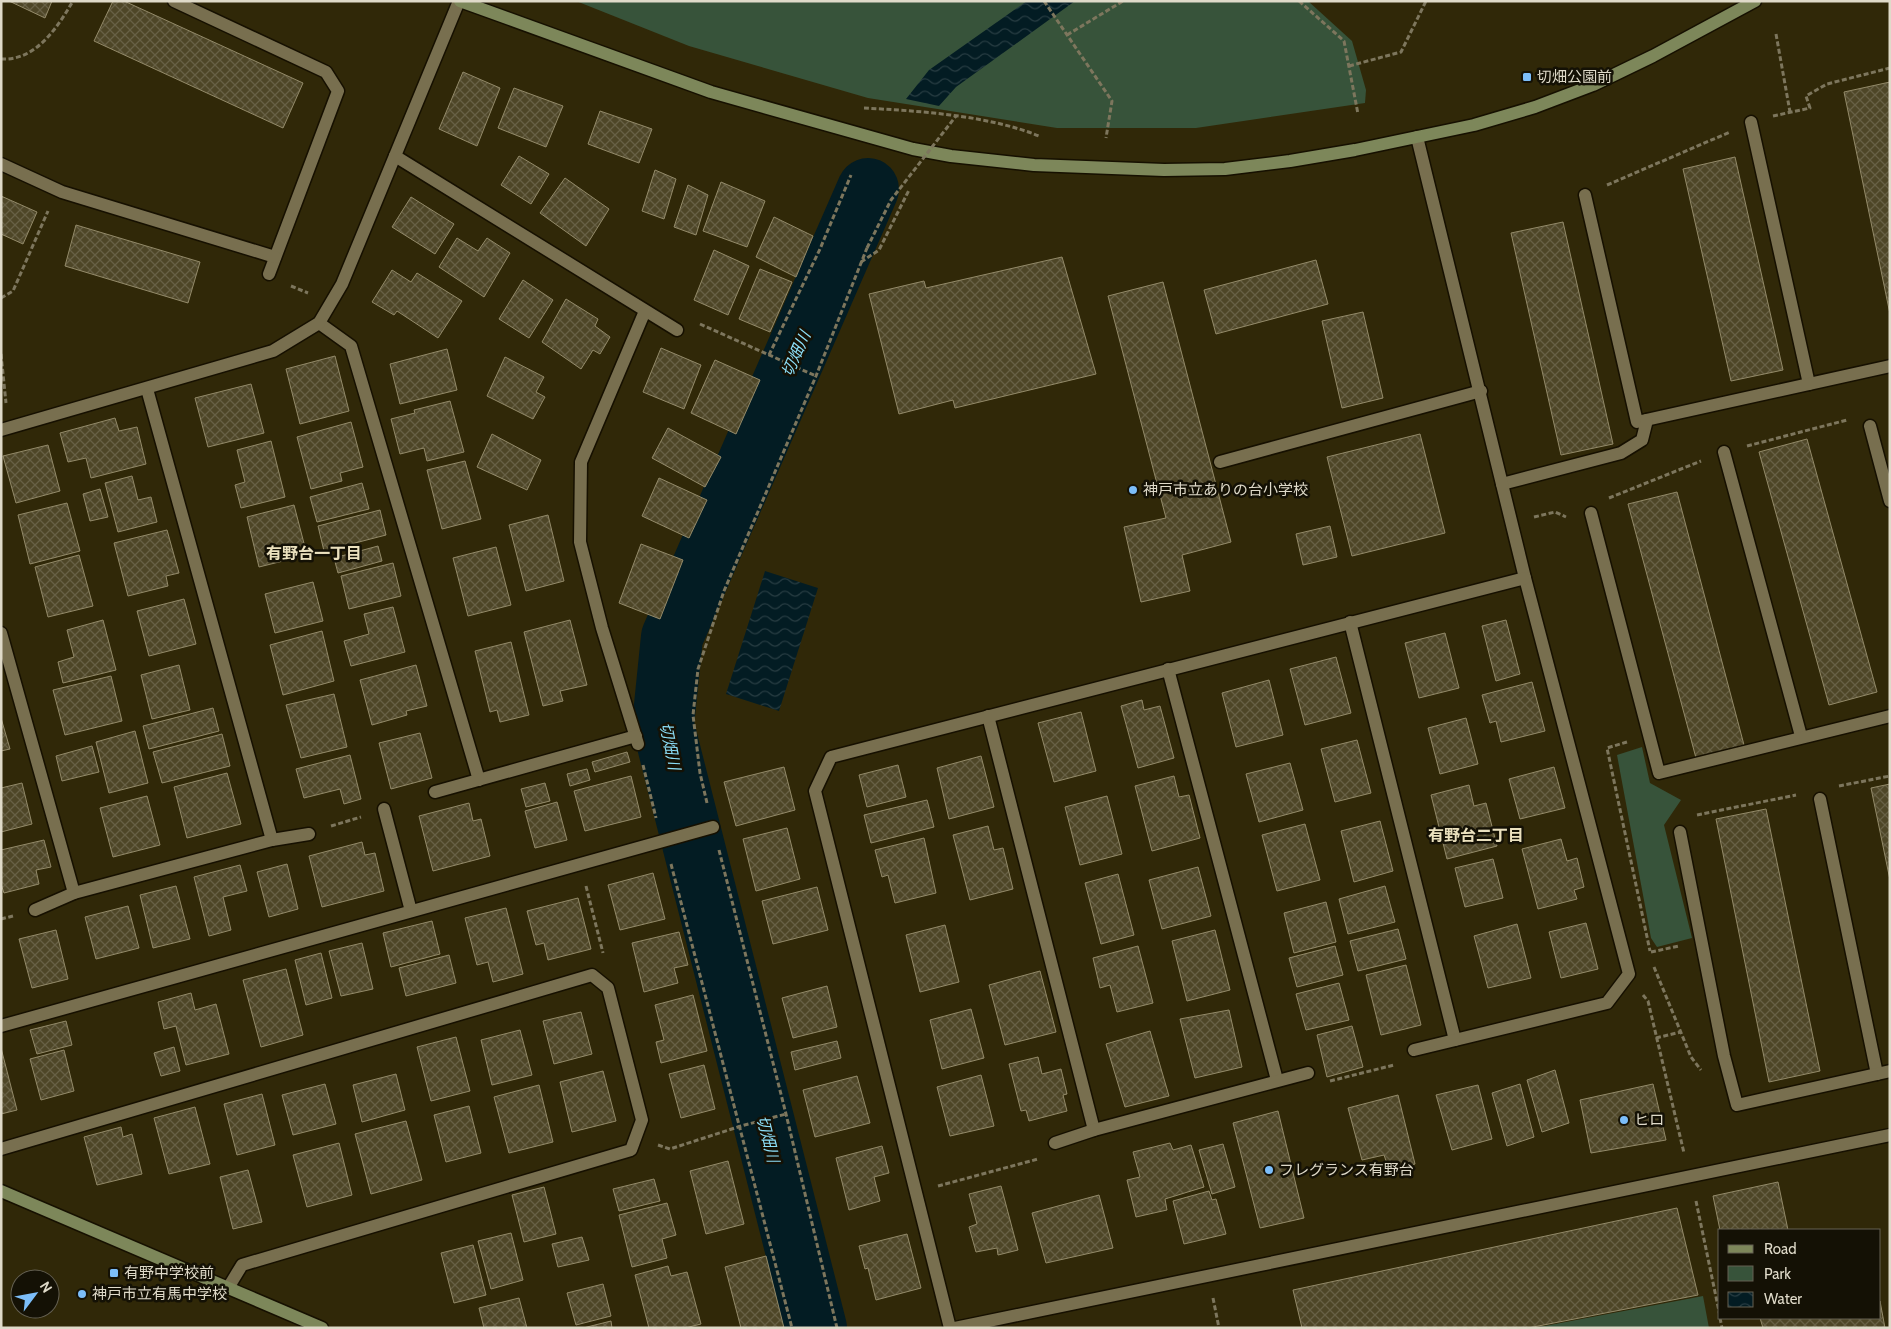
<svg xmlns="http://www.w3.org/2000/svg" width="1891" height="1329" font-family="Cabin,'Noto Sans JP',sans-serif">
  <style>
    .park { fill: #37533a }
    .water { fill: url(#water-waves) }
    .lines { fill: none; stroke-linecap: round; stroke-linejoin: round }
    .river { stroke: #031c23; stroke-width: 62 }
    .building { fill: url(#building-cross-hatch); stroke: #938a69 }
    .lane-casing { stroke: #161000; stroke-width: 15 }
    .street-casing { stroke: #161000; stroke-width: 15 }
    .secondary-casing { stroke: #161000; stroke-width: 15 }
    .path { stroke: #7d765d; stroke-width: 3; stroke-dasharray: 5 2.5; stroke-linecap: butt }
    .lane { stroke: #786f4f; stroke-width: 12 }
    .street { stroke: #786f4f; stroke-width: 12 }
    .secondary { stroke: #7d875a; stroke-width: 12 }
    .path-bridge { stroke: #7d765d; stroke-width: 3; stroke-dasharray: 5 2.5; stroke-linecap: butt }
    .poi-dot { fill: #7cbef9; stroke: #141105; stroke-width: 2 }
    .labels { text-anchor: middle; dominant-baseline: central; stroke-width: 5; stroke-linejoin: round; paint-order: stroke }
    .poi-label { font-size: 15px; fill: #dfdac9; stroke: #141105; text-anchor: start }
    .water-label { font-size: 16px; font-style: italic; fill: #8bddf6; stroke: #141105 }
    .neighbourhood-label { font-size: 16px; font-weight: bold; fill: #ebe1be; stroke: #141105 }
  </style>
  <defs>
    <pattern id="water-waves" width="16" height="10" patternUnits="userSpaceOnUse" patternTransform="scale(1.25)"><rect width="16" height="10" fill="#031c23"/><path d="M0 5q4-4 8 0t8 0" fill="none" stroke="#273c42"/></pattern>
    <pattern id="building-cross-hatch" width="8" height="8" patternUnits="userSpaceOnUse" patternTransform="scale(1.25)"><rect width="8" height="8" fill="#4e4627"/><path d="M0 0l8 8M0 8l8-8" fill="none" stroke="#676045"/></pattern>
  </defs>
  <rect width="100%" height="100%" fill="#302808"/>
  <g class="park">
    <path d="M576,1H1308L1352,41L1366,90L1365,103L1196,128H1057L868,98L689,46Z"/>
    <path d="M1642,747L1650,783L1681,800L1664,825L1692,938L1657,947L1651,938L1617,755Z"/>
    <path d="M1703,1296L1709,1328H1534Z"/>
  </g>
  <g class="water">
    <path d="M1027,1H1075L956,87L939,106L906,99L929,70Z"/>
    <path d="M765,571L818,588L779,711L726,694Z"/>
  </g>
  <g class="lines">
    <path class="river" d="M816,1328L663,725L672,637L868,189"/>
  </g>
  <g class="building">
    <path d="M9,1H52L45,18Z"/>
    <path d="M113,1H124L303,83L283,128L94,41Z"/>
    <path d="M463,72L500,88L477,146L439,129Z"/>
    <path d="M1890,82V314L1844,92Z"/>
    <path d="M514,88L563,106L546,147L498,128Z"/>
    <path d="M600,111L652,129L639,163L588,144Z"/>
    <path d="M519,156L549,174L531,204L501,185Z"/>
    <path d="M1735,157L1783,370L1731,381L1683,169Z"/>
    <path d="M655,170L676,179L664,219L642,211Z"/>
    <path d="M565,178L609,209L586,246L540,213Z"/>
    <path d="M721,182L765,201L747,247L703,231Z"/>
    <path d="M688,185L708,195L696,235L674,227Z"/>
    <path d="M1,196L37,212L23,244L1,234Z"/>
    <path d="M411,197L454,224L435,254L392,227Z"/>
    <path d="M774,217L813,236L796,277L756,257Z"/>
    <path d="M1563,222L1613,444L1561,455L1511,233Z"/>
    <path d="M76,225L200,262L188,303L65,266Z"/>
    <path d="M457,238L478,251L487,238L510,253L484,297L439,267Z"/>
    <path d="M714,250L749,266L728,315L694,300Z"/>
    <path d="M1062,257L1096,374L955,408L953,400L899,414L869,294L924,281L926,288Z"/>
    <path d="M1316,260L1328,304L1216,334L1204,290Z"/>
    <path d="M760,269L792,282L770,332L739,319Z"/>
    <path d="M392,270L411,282L417,273L462,301L438,338L397,311L394,315L372,302Z"/>
    <path d="M523,280L553,300L529,338L499,319Z"/>
    <path d="M1163,282L1231,542L1182,555L1190,591L1141,602L1124,527L1166,518L1108,296Z"/>
    <path d="M566,299L598,319L595,326L610,337L600,354L593,350L581,369L542,342Z"/>
    <path d="M1363,312L1383,398L1342,408L1322,321Z"/>
    <path d="M661,348L701,365L684,409L643,392Z"/>
    <path d="M447,349L457,390L400,404L390,364Z"/>
    <path d="M335,356L349,411L300,424L286,369Z"/>
    <path d="M505,357L544,377L536,392L545,397L533,419L487,396Z"/>
    <path d="M715,360L760,380L736,434L691,413Z"/>
    <path d="M251,384L264,433L208,447L195,398Z"/>
    <path d="M450,401L464,452L427,461L424,448L400,454L391,419L415,413L414,410Z"/>
    <path d="M115,418L119,431L137,427L146,464L91,478L86,458L68,462L60,433Z"/>
    <path d="M351,422L363,467L340,473L342,481L311,489L297,437Z"/>
    <path d="M668,428L721,457L705,487L652,458Z"/>
    <path d="M492,434L541,460L527,490L477,467Z"/>
    <path d="M1420,434L1445,533L1352,556L1327,457Z"/>
    <path d="M1807,439L1877,692L1829,705L1759,452Z"/>
    <path d="M271,441L285,497L241,508L235,485L245,482L237,450Z"/>
    <path d="M48,445L60,491L16,503L3,456Z"/>
    <path d="M465,461L481,519L442,529L427,470Z"/>
    <path d="M132,476L138,500L151,497L157,522L118,532L105,483Z"/>
    <path d="M659,478L707,500L689,538L642,516Z"/>
    <path d="M362,483L369,509L317,522L310,497Z"/>
    <path d="M100,489L108,517L90,521L83,494Z"/>
    <path d="M1677,492L1744,745L1696,758L1628,504Z"/>
    <path d="M67,503L80,551L30,564L18,515Z"/>
    <path d="M294,505L307,555L259,567L247,517Z"/>
    <path d="M380,510L386,535L324,551L318,526Z"/>
    <path d="M548,515L564,581L526,591L509,525Z"/>
    <path d="M1330,526L1337,557L1303,565L1296,534Z"/>
    <path d="M167,530L179,573L166,576L168,586L128,596L114,543Z"/>
    <path d="M641,544L683,560L660,619L619,603Z"/>
    <path d="M378,546L382,561L338,573L334,558Z"/>
    <path d="M496,547L511,605L468,616L453,558Z"/>
    <path d="M79,555L93,606L48,617L35,567Z"/>
    <path d="M393,563L401,596L349,609L341,576Z"/>
    <path d="M313,582L323,621L275,633L265,594Z"/>
    <path d="M184,599L196,644L149,656L137,611Z"/>
    <path d="M393,607L405,652L351,666L344,641L369,634L364,614Z"/>
    <path d="M103,620L116,670L63,683L58,662L74,657L67,630Z"/>
    <path d="M570,620L587,685L560,691L563,701L543,706L524,632Z"/>
    <path d="M1506,620L1520,674L1496,681L1482,626Z"/>
    <path d="M322,631L334,681L283,695L270,645Z"/>
    <path d="M1445,633L1459,688L1419,698L1405,643Z"/>
    <path d="M511,642L529,715L500,722L497,710L490,712L475,651Z"/>
    <path d="M1336,657L1351,713L1305,725L1290,669Z"/>
    <path d="M179,665L190,710L152,719L141,675Z"/>
    <path d="M416,665L427,706L406,711L407,715L372,725L360,680Z"/>
    <path d="M111,676L122,721L65,735L53,690Z"/>
    <path d="M1269,680L1283,735L1236,747L1222,693Z"/>
    <path d="M1532,682L1545,731L1501,742L1496,721L1490,723L1482,695Z"/>
    <path d="M334,694L347,747L301,758L286,705Z"/>
    <path d="M1142,700L1144,710L1160,706L1174,758L1138,768L1121,706Z"/>
    <path d="M213,708L219,731L149,749L143,726Z"/>
    <path d="M1081,712L1096,771L1054,782L1038,723Z"/>
    <path d="M1,718L10,749L1,751Z"/>
    <path d="M1466,718L1478,764L1440,774L1428,728Z"/>
    <path d="M135,731L148,783L109,793L96,742Z"/>
    <path d="M420,733L432,778L391,789L379,743Z"/>
    <path d="M222,734L230,766L162,783L153,752Z"/>
    <path d="M1357,740L1371,793L1335,802L1321,749Z"/>
    <path d="M92,746L99,772L62,781L56,756Z"/>
    <path d="M627,752L630,762L595,772L592,762Z"/>
    <path d="M350,755L361,799L344,804L340,789L304,798L296,769Z"/>
    <path d="M981,756L994,807L949,819L937,768Z"/>
    <path d="M1290,763L1303,810L1259,822L1246,774Z"/>
    <path d="M898,765L906,797L867,807L859,775Z"/>
    <path d="M784,767L795,810L736,826L724,782Z"/>
    <path d="M1554,767L1565,808L1520,819L1509,779Z"/>
    <path d="M587,769L590,780L570,786L567,774Z"/>
    <path d="M227,773L241,824L187,838L174,787Z"/>
    <path d="M631,776L641,817L585,831L574,791Z"/>
    <path d="M1174,776L1179,797L1189,795L1200,838L1152,851L1135,786Z"/>
    <path d="M22,783L32,824L1,832V788Z"/>
    <path d="M545,783L550,801L526,807L521,789Z"/>
    <path d="M1890,784V880L1871,788Z"/>
    <path d="M1469,785L1474,806L1486,803L1497,846L1447,859L1431,795Z"/>
    <path d="M147,796L160,845L113,857L100,808Z"/>
    <path d="M1107,796L1122,854L1080,865L1065,807Z"/>
    <path d="M927,800L934,827L871,843L864,815Z"/>
    <path d="M557,802L567,840L535,848L525,811Z"/>
    <path d="M469,803L473,821L481,819L490,856L433,871L419,816Z"/>
    <path d="M1766,809L1820,1071L1769,1082L1716,819Z"/>
    <path d="M1380,821L1393,871L1354,882L1341,831Z"/>
    <path d="M1305,824L1320,880L1277,891L1262,835Z"/>
    <path d="M988,826L994,850L1003,848L1013,889L970,900L953,835Z"/>
    <path d="M787,828L800,879L756,891L743,839Z"/>
    <path d="M924,838L936,893L895,903L888,875L882,877L875,850Z"/>
    <path d="M1561,839L1567,861L1577,858L1584,887L1574,890L1577,899L1538,909L1522,849Z"/>
    <path d="M44,840L51,867L36,870L39,884L4,893L1,884V850Z"/>
    <path d="M362,842L365,855L375,853L384,891L322,907L309,856Z"/>
    <path d="M1493,859L1503,898L1465,907L1455,868Z"/>
    <path d="M287,864L298,909L269,917L257,872Z"/>
    <path d="M240,865L247,891L223,897L231,930L209,936L194,877Z"/>
    <path d="M1198,867L1211,916L1162,929L1149,880Z"/>
    <path d="M653,873L665,919L620,930L608,885Z"/>
    <path d="M1118,874L1134,935L1101,944L1085,883Z"/>
    <path d="M176,886L190,939L153,948L140,895Z"/>
    <path d="M1385,886L1395,922L1348,934L1339,899Z"/>
    <path d="M817,887L828,930L773,944L762,901Z"/>
    <path d="M578,898L591,949L548,960L544,943L536,945L527,911Z"/>
    <path d="M1326,902L1336,942L1294,953L1284,913Z"/>
    <path d="M128,906L139,948L96,959L85,917Z"/>
    <path d="M506,908L523,974L493,982L488,962L477,965L465,918Z"/>
    <path d="M432,921L440,954L391,967L383,933Z"/>
    <path d="M1586,923L1598,969L1561,978L1549,932Z"/>
    <path d="M1517,924L1531,978L1488,988L1474,936Z"/>
    <path d="M945,925L959,982L920,992L906,935Z"/>
    <path d="M1398,929L1406,959L1358,971L1350,941Z"/>
    <path d="M56,930L68,979L32,988L19,939Z"/>
    <path d="M1215,930L1230,990L1187,1001L1172,941Z"/>
    <path d="M679,932L688,965L674,968L678,983L644,992L632,943Z"/>
    <path d="M362,943L373,989L341,996L329,951Z"/>
    <path d="M1138,946L1153,1003L1117,1012L1110,985L1100,988L1093,958Z"/>
    <path d="M1335,946L1343,975L1297,987L1289,958Z"/>
    <path d="M321,953L332,998L306,1005L295,960Z"/>
    <path d="M449,955L456,983L406,996L399,968Z"/>
    <path d="M1406,965L1421,1025L1381,1035L1366,975Z"/>
    <path d="M286,969L303,1035L261,1047L243,980Z"/>
    <path d="M1040,971L1056,1032L1005,1045L989,985Z"/>
    <path d="M1339,983L1349,1020L1306,1030L1296,994Z"/>
    <path d="M827,986L837,1027L793,1038L782,998Z"/>
    <path d="M191,993L195,1010L216,1004L229,1054L186,1065L176,1026L164,1029L158,1002Z"/>
    <path d="M693,995L707,1051L661,1063L656,1042L664,1040L655,1005Z"/>
    <path d="M971,1009L984,1058L942,1069L930,1020Z"/>
    <path d="M1229,1010L1242,1067L1195,1078L1180,1019Z"/>
    <path d="M581,1012L592,1054L554,1064L543,1021Z"/>
    <path d="M66,1021L72,1045L37,1054L30,1030Z"/>
    <path d="M1352,1026L1363,1067L1327,1077L1317,1035Z"/>
    <path d="M520,1030L532,1075L492,1085L481,1040Z"/>
    <path d="M1150,1031L1169,1096L1125,1107L1106,1044Z"/>
    <path d="M456,1037L470,1091L431,1101L417,1047Z"/>
    <path d="M837,1041L841,1058L795,1070L791,1052Z"/>
    <path d="M174,1047L180,1071L161,1076L154,1053Z"/>
    <path d="M1,1048L17,1110L1,1114Z"/>
    <path d="M64,1050L74,1091L41,1100L30,1059Z"/>
    <path d="M1038,1057L1042,1074L1061,1069L1067,1094L1063,1095L1067,1111L1029,1121L1026,1110L1021,1111L1009,1064Z"/>
    <path d="M704,1065L715,1109L681,1118L669,1074Z"/>
    <path d="M1555,1070L1569,1123L1542,1132L1527,1080Z"/>
    <path d="M603,1071L616,1121L572,1132L560,1082Z"/>
    <path d="M396,1074L405,1110L362,1122L353,1085Z"/>
    <path d="M981,1075L994,1126L950,1136L937,1087Z"/>
    <path d="M857,1076L870,1123L815,1137L803,1090Z"/>
    <path d="M325,1084L336,1124L293,1135L282,1095Z"/>
    <path d="M1520,1084L1534,1137L1507,1146L1492,1093Z"/>
    <path d="M1653,1084L1666,1140L1591,1153L1580,1100Z"/>
    <path d="M539,1085L553,1142L509,1153L494,1097Z"/>
    <path d="M1478,1085L1492,1139L1452,1150L1436,1095Z"/>
    <path d="M262,1094L275,1145L237,1155L224,1104Z"/>
    <path d="M1398,1095L1415,1164L1390,1172L1384,1155L1362,1160L1348,1108Z"/>
    <path d="M469,1106L481,1153L446,1162L434,1115Z"/>
    <path d="M195,1107L210,1164L169,1174L154,1118Z"/>
    <path d="M1278,1111L1304,1218L1260,1228L1233,1123Z"/>
    <path d="M406,1121L422,1180L371,1194L355,1134Z"/>
    <path d="M121,1127L123,1137L132,1134L142,1174L97,1185L84,1137Z"/>
    <path d="M339,1143L352,1195L307,1207L293,1155Z"/>
    <path d="M1170,1143L1173,1150L1191,1145L1204,1187L1165,1199L1167,1210L1136,1217L1127,1180L1140,1177L1133,1152Z"/>
    <path d="M1223,1144L1235,1187L1212,1194L1199,1150Z"/>
    <path d="M882,1146L889,1173L874,1177L880,1201L849,1210L836,1158Z"/>
    <path d="M728,1161L744,1224L706,1234L690,1171Z"/>
    <path d="M248,1170L262,1222L233,1229L220,1177Z"/>
    <path d="M654,1179L660,1201L619,1211L613,1189Z"/>
    <path d="M1778,1182L1788,1230H1720L1713,1196Z"/>
    <path d="M1001,1186L1018,1250L998,1255L997,1248L976,1252L969,1227L977,1224L969,1194Z"/>
    <path d="M544,1187L556,1234L524,1242L512,1195Z"/>
    <path d="M1209,1191L1212,1200L1216,1199L1226,1234L1184,1244L1173,1201Z"/>
    <path d="M1099,1195L1113,1248L1046,1263L1032,1213Z"/>
    <path d="M667,1203L676,1235L662,1239L667,1258L632,1267L619,1215Z"/>
    <path d="M1677,1208L1698,1295L1528,1328H1302L1293,1290Z"/>
    <path d="M511,1233L523,1280L491,1289L478,1241Z"/>
    <path d="M907,1234L921,1288L876,1300L868,1268L865,1269L859,1246Z"/>
    <path d="M582,1237L589,1260L558,1267L552,1244Z"/>
    <path d="M473,1245L486,1295L454,1303L441,1253Z"/>
    <path d="M766,1256L784,1328H741L725,1267Z"/>
    <path d="M668,1266L671,1276L687,1272L701,1324L685,1328H649L635,1275Z"/>
    <path d="M603,1284L611,1316L576,1325L567,1293Z"/>
    <path d="M519,1298L527,1328H484L479,1308Z"/>
    <path d="M1880,1301L1885,1328H1763L1760,1318H1880Z"/>
    <path d="M611,1321L612,1328H583Z"/>
  </g>
  <g class="lines">
    <defs>
      <path id="lane" d="M1220,462L1481,391"/>
      <g id="street">
        <path d="M174,1L326,72L338,91L269,274"/>
        <path d="M1751,122L1809,384"/>
        <path d="M395,156L677,330"/>
        <path d="M1,164L62,192L275,257"/>
        <path d="M1585,195L1637,422L1890,366"/>
        <path d="M319,323L351,346L479,780"/>
        <path d="M147,389L272,840"/>
        <path d="M1870,426L1890,501"/>
        <path d="M1,430L273,351L319,323L342,284L459,1"/>
        <path d="M1724,452L1801,736"/>
        <path d="M1502,484L1621,453L1642,440L1647,420"/>
        <path d="M1591,513L1659,773L1890,716"/>
        <path d="M1350,622L1455,1040"/>
        <path d="M1,633L74,893"/>
        <path d="M1168,669L1277,1080"/>
        <path d="M988,716L1094,1130"/>
        <path d="M638,744L602,628L580,542L581,462L645,311"/>
        <path d="M435,792L636,736"/>
        <path d="M1820,799L1877,1074"/>
        <path d="M384,809L411,911"/>
        <path d="M1680,832L1724,1056L1737,1105L1890,1071"/>
        <path d="M35,910L74,893L272,840L309,834"/>
        <path d="M1,1026L713,827"/>
        <path d="M1414,1050L1607,1003L1629,974L1525,578L1417,137"/>
        <path d="M1055,1143L1094,1130L1308,1073"/>
        <path d="M1,1149L592,975L608,988L642,1120L631,1150L242,1265L228,1288"/>
        <path d="M950,1328L815,791L831,757L1525,578"/>
        <path d="M955,1328L1890,1135"/>
      </g>
      <g id="secondary">
        <path d="M460,1L711,92L913,149L951,156L1034,165L1164,170L1225,169L1290,161L1355,150L1474,125L1535,107L1593,85L1653,56L1755,1"/>
        <path d="M1,1191L322,1328"/>
      </g>
    </defs>
    <use href="#lane" class="lane-casing"/>
    <use href="#street" class="street-casing"/>
    <use href="#secondary" class="secondary-casing"/>
    <g class="path">
      <path d="M1044,1L1112,101L1106,138"/>
      <path d="M1299,1L1344,41L1358,114"/>
      <path d="M1776,34L1790,112"/>
      <path d="M1067,35L1123,1"/>
      <path d="M1,59C36,61 57,28 73,1"/>
      <path d="M1349,66L1401,52L1426,1"/>
      <path d="M864,108C919,111 987,115 1039,136"/>
      <path d="M1773,116L1810,108L1806,96L1827,84L1890,68"/>
      <path d="M1607,185L1730,132"/>
      <path d="M861,262L879,250L909,190"/>
      <path d="M291,286L308,293"/>
      <path d="M1,298L13,291L48,211"/>
      <path d="M700,324L816,376"/>
      <path d="M1,354L6,403"/>
      <path d="M769,355L820,249L851,175"/>
      <path d="M1747,446L1847,420"/>
      <path d="M1609,498L1701,461"/>
      <path d="M1534,517L1555,512L1566,517"/>
      <path d="M1627,742L1607,748L1650,951"/>
      <path d="M643,765L656,818"/>
      <path d="M1839,786L1890,776"/>
      <path d="M707,803L700,773L693,715L698,669L724,591L816,376L867,248"/>
      <path d="M1697,815L1796,795"/>
      <path d="M331,826L361,817"/>
      <path d="M719,850L786,1114L837,1328"/>
      <path d="M671,864L792,1328"/>
      <path d="M586,886L603,953"/>
      <path d="M1,919L13,916"/>
      <path d="M1651,952L1679,946"/>
      <path d="M1654,967L1691,1057L1701,1070"/>
      <path d="M1643,995L1648,1001L1684,1153"/>
      <path d="M1656,1038L1681,1032"/>
      <path d="M1330,1081L1394,1065"/>
      <path d="M658,1145L670,1149L741,1126L786,1114"/>
      <path d="M938,1186L1038,1159"/>
      <path d="M1696,1201L1720,1316"/>
      <path d="M1213,1298L1219,1328"/>
      <path d="M1720,1318L1722,1328"/>
    </g>
    <use href="#lane" class="lane"/>
    <use href="#street" class="street"/>
    <use href="#secondary" class="secondary"/>
    <path class="path-bridge" d="M867,248L891,200L956,116"/>
  </g>
  <g class="poi-dot">
    <rect x="1522" y="72" width="10" height="10" rx="2.5"/>
    <circle cx="1133" cy="490" r="5"/>
    <circle cx="1624" cy="1120" r="5"/>
    <circle cx="1269" cy="1170" r="5"/>
    <rect x="109" y="1268" width="10" height="10" rx="2.5"/>
    <circle cx="82" cy="1294" r="5"/>
  </g>
  <g class="labels">
    <g class="poi-label">
      <text x="1537" y="77">切畑公園前</text>
      <text x="1143" y="490">神戸市立ありの台小学校</text>
      <text x="1634" y="1120">ヒロ</text>
      <text x="1279" y="1170">フレグランス有野台</text>
      <text x="124" y="1273">有野中学校前</text>
      <text x="92" y="1294">神戸市立有馬中学校</text>
    </g>
    <g class="water-label">
      <text transform="translate(796 354) rotate(-66)">切畑川</text>
      <text transform="translate(670 746) rotate(79)">切畑川</text>
      <text transform="translate(768 1139) rotate(76)">切畑川</text>
    </g>
    <g class="neighbourhood-label">
      <text x="314" y="553">有野台一丁目</text>
      <text x="1476" y="835">有野台二丁目</text>
    </g>
  </g>
  <rect width="1891" height="1329" fill="none" stroke="#dfdac9" stroke-width="5"/>
  <rect x="1718" y="1229" width="162" height="90" fill="#141105" stroke="#656153"/>
  <rect x="1728" y="1245" width="25" height="8" fill="#7d875a" stroke="#656153"/>
  <text x="1764" y="1254" font-size="15" fill="#dfdac9">Road</text>
  <rect x="1728" y="1266" width="25" height="15" fill="#37533a" stroke="#656153"/>
  <text x="1764" y="1279" font-size="15" fill="#dfdac9">Park</text>
  <rect x="1728" y="1292" width="25" height="15" fill="url(#water-waves)" stroke="#656153"/>
  <text x="1764" y="1304" font-size="15" fill="#dfdac9">Water</text>
  <g transform="translate(35 1294) rotate(58)"><circle r="24" fill="#141105" stroke="#656153"/>
  <path d="M0-4L9 19L0 12L-9 19Z" fill="#7cbef9"/>
  <text y="-8" font-size="14" font-weight="bold" text-anchor="middle" fill="#dfdac9">N</text>
  </g>
</svg>
